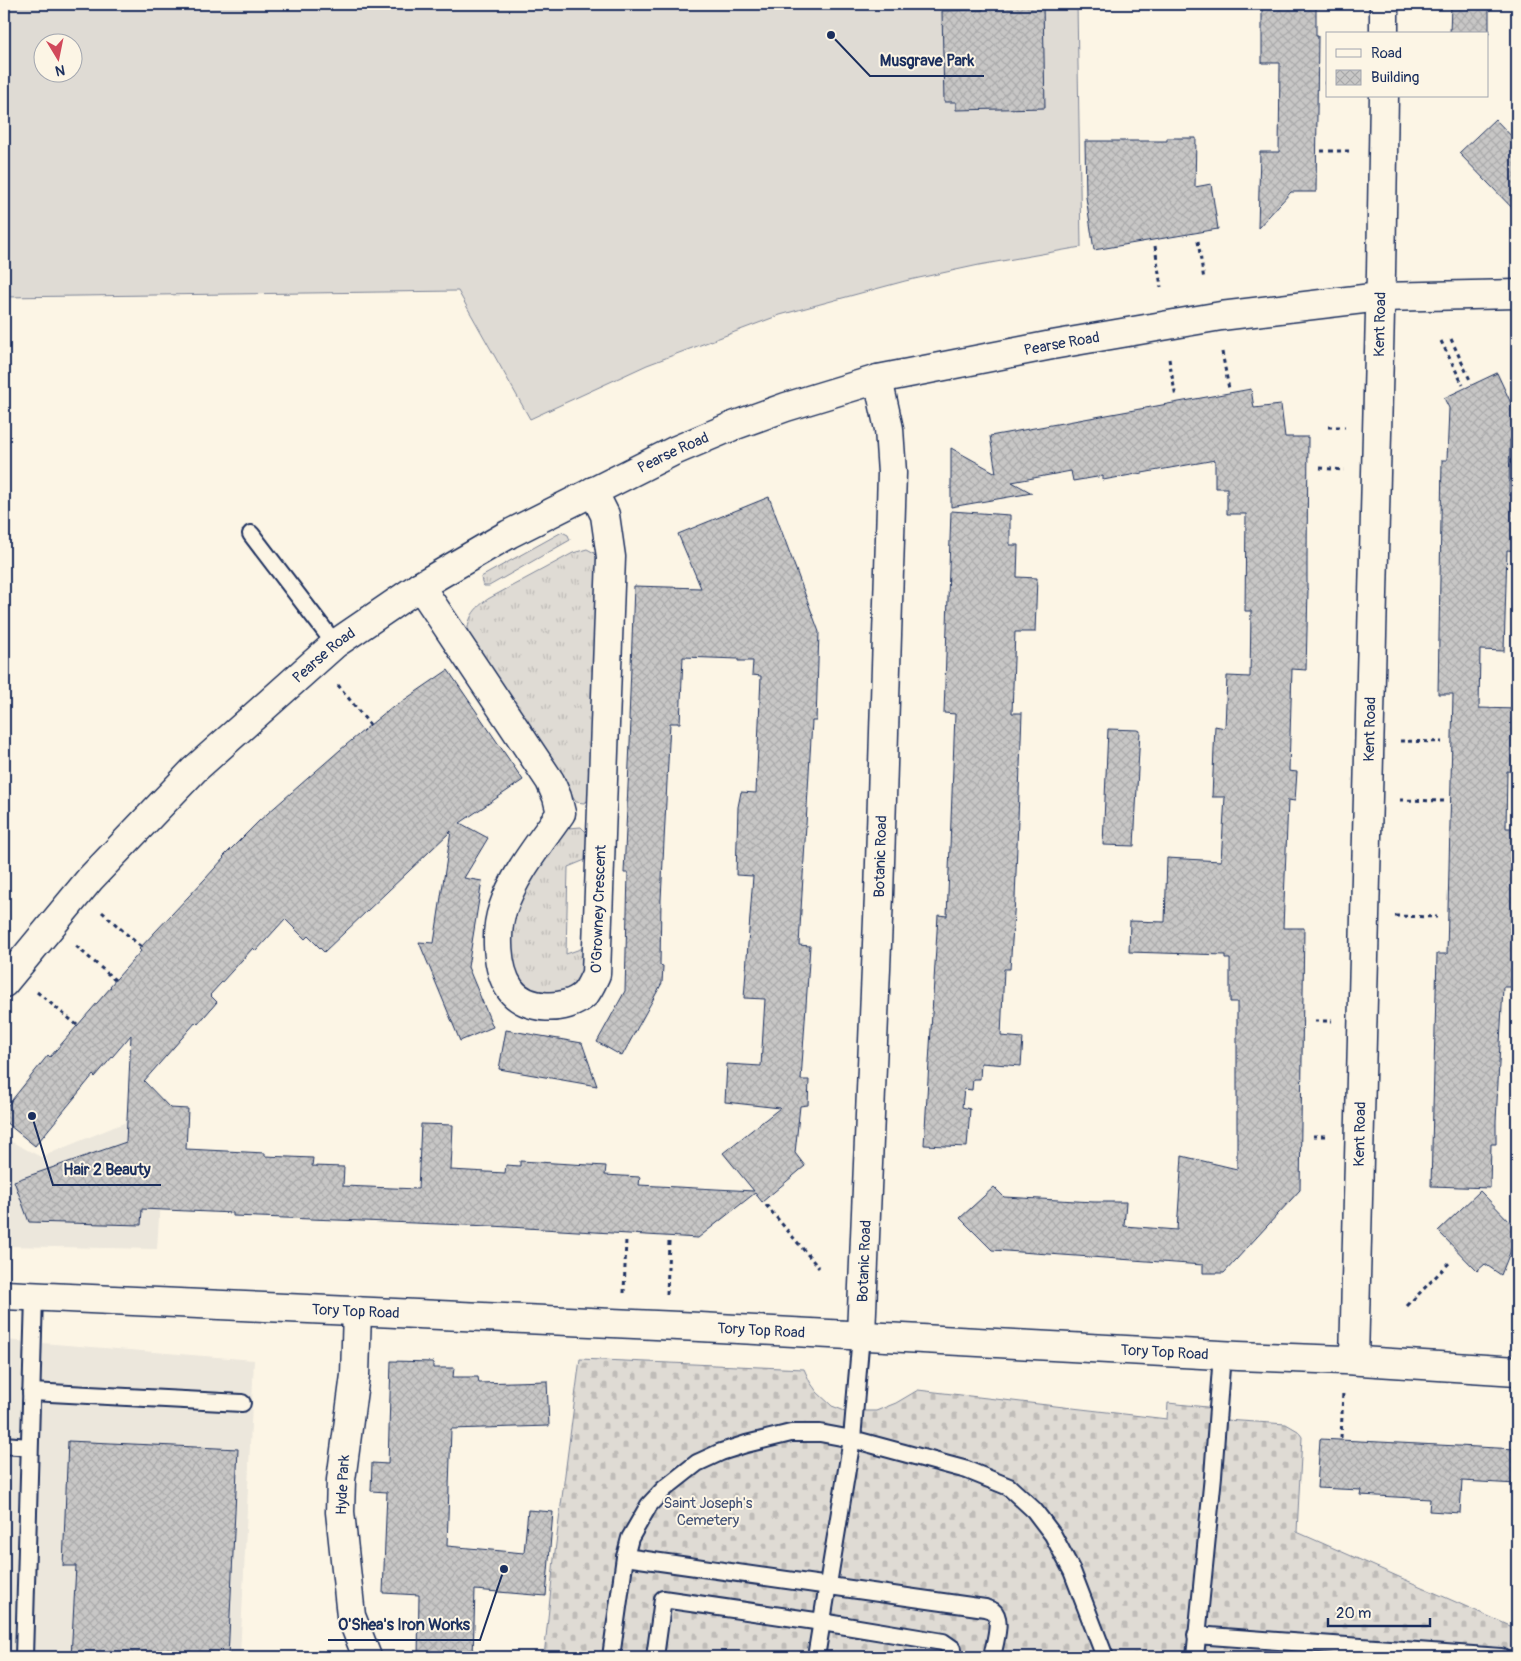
<svg xmlns="http://www.w3.org/2000/svg" width="1521" height="1661" font-family="Pangolin,sans-serif">
  <style>
    .built { fill: #ece7dc }
    .grass { fill: url(#grass-tufts); stroke: #7d8599 }
    .cemetery { fill: url(#cemetery-stones); stroke: #7d8599 }
    .pitch { fill: #dfdbd4; stroke: #7d8599; fill-rule: evenodd }
    .building { fill: url(#building-cross-hatch); stroke: #1b2f5e }
    .lines { fill: none; stroke-linecap: round; stroke-linejoin: round }
    .service-casing { stroke: #1b2f5e; stroke-width: 20 }
    .minor-casing { stroke: #1b2f5e; stroke-width: 31 }
    .tertiary-casing { stroke: #1b2f5e; stroke-width: 31 }
    .path { stroke: #1b2f5e; stroke-width: 3; stroke-dasharray: 4 4; stroke-linecap: butt }
    .service { stroke: #fcf5e5; stroke-width: 16 }
    .minor { stroke: #fcf5e5; stroke-width: 28 }
    .tertiary { stroke: #fcf5e5; stroke-width: 28 }
    .labels { text-anchor: middle; dominant-baseline: central; stroke-width: 4; stroke-linejoin: round; paint-order: stroke }
    .street-label { font-size: 15px; fill: #1b2f5e; stroke: #fcf5e5 }
    .park-label { font-size: 15px; fill: #425176; stroke: #fcf5e5 }
    .leader { fill: none; stroke: #1b2f5e; stroke-width: 2 }
    .callout-dot { fill: #1b2f5e; stroke: #fcf5e5; stroke-width: 2 }
    .callout-label { font-size: 16px; text-anchor: middle; font-weight: bold; fill: #1b2f5e; stroke: #fcf5e5; stroke-width: 4; stroke-linejoin: round; paint-order: stroke }
  </style>
  <defs>
    <pattern id="grass-tufts" width="24" height="20" patternUnits="userSpaceOnUse" patternTransform="scale(1.25)"><rect width="24" height="20" fill="#dfdbd4"/><path d="M3 7l-1-3M5 7V3M7 7l1-3M15 17l-1-3M17 17v-4M19 17l1-3" fill="none" stroke="#bfbcb8"/></pattern>
    <pattern id="cemetery-stones" width="16" height="16" patternUnits="userSpaceOnUse" patternTransform="scale(1.25)"><rect width="16" height="16" fill="#dfdbd4"/><path d="M2 7V4a2 2 0 0 1 4 0v3zM10 15v-3a2 2 0 0 1 4 0v3z" fill="#bfbcb8"/></pattern>
    <pattern id="building-cross-hatch" width="8" height="8" patternUnits="userSpaceOnUse" patternTransform="scale(1.25)"><rect width="8" height="8" fill="#c8c7c6"/><path d="M0 0l8 8M0 8l8-8" fill="none" stroke="#ababac"/></pattern>
  </defs>
  <rect width="100%" height="100%" fill="#fcf5e5"/>
  <filter id="ink" filterUnits="userSpaceOnUse"><feTurbulence type="fractalNoise" baseFrequency=".02" numOctaves="2"/><feDisplacementMap in="SourceGraphic" scale="10" xChannelSelector="R" yChannelSelector="G"/><feConvolveMatrix kernelMatrix="1 2 1 2 8 2 1 2 1" color-interpolation-filters="sRGB"/></filter>
  <g filter="url(#ink)">
    <g class="built">
      <path d="M148,1113L163,1155L157,1249L4,1246V1138L41,1157Z"/>
      <path d="M4,1340L254,1360L240,1657H4Z"/>
    </g>
    <g class="grass">
      <path d="M562,532L568,535L570,540L489,586H484L482,583L481,577Z"/>
      <path d="M587,549L602,557L590,799L584,803L576,802L468,642C466,621 471,611 488,599L573,553Z"/>
      <path d="M581,827L588,834L590,858L568,867L566,954L586,947L587,966L579,983L568,991L555,994L539,993L525,987L515,980L505,933L525,883L557,833L568,828Z"/>
    </g>
    <path class="cemetery" d="M580,1359L804,1369L810,1382L817,1392L832,1406L845,1411H876L896,1403L918,1390L1167,1419L1168,1403L1226,1409V1420L1286,1424L1298,1431L1302,1437L1297,1532L1517,1629V1657H544L554,1559Z"/>
    <path class="pitch" d="M4,4H1077L1081,247L979,265L905,281L780,315L647,365L530,419L458,291L4,297ZM42,42H72V72H42Z"/>
    <g class="building">
      <path d="M983,4H1043L1045,108L956,110V102H944L942,11L983,10Z"/>
      <path d="M1262,4H1316V36H1318L1316,192H1291L1258,228L1260,152H1279L1280,63H1262Z"/>
      <path d="M1451,4H1489V34H1450Z"/>
      <path d="M1495,119L1517,142V213L1459,153Z"/>
      <path d="M1167,138H1196L1195,187L1211,184L1218,229L1094,250L1086,197L1085,141H1167Z"/>
      <path d="M1497,373L1517,416V437L1510,440L1509,495H1517V551L1507,550L1504,651L1480,650L1479,708L1517,709V772L1507,771L1506,828H1517V897L1515,929L1514,987H1503L1496,1121V1144H1491L1490,1188L1431,1186L1437,954H1447L1453,694H1438L1442,460H1447L1449,408L1444,398Z"/>
      <path d="M1251,389L1254,408L1281,405L1285,437H1308L1307,560V589H1308L1306,670L1292,669L1289,771L1297,772L1295,801L1288,800L1283,928H1304L1300,1190L1224,1273H1203V1265L992,1250L960,1218L994,1187L1004,1197L1094,1202H1126L1124,1226L1177,1230L1182,1156L1237,1169V1002H1230V959H1225V955L1129,952L1130,921L1165,922L1167,858L1221,861L1225,797H1212L1215,726L1225,728L1227,676L1250,677L1251,611H1245L1246,514H1227V488H1215V460L1103,480V476L1073,481L1071,471L1012,482L1032,493L951,507V448L996,473L990,436Z"/>
      <path d="M769,497L819,632L816,721H812L799,945L810,946L801,1080H809L808,1105L800,1106L795,1153L805,1166L762,1202L755,1193L698,1238L491,1226L233,1216V1213L142,1209L141,1225L29,1222L14,1181L126,1142L131,1035L95,1077L93,1075L35,1146L4,1121V1110L48,1055L50,1057L111,987L110,986L141,951L139,949L205,879L224,858L223,857L259,821L340,750L393,706L394,707L448,670L523,780L460,823L488,838L464,878L482,881L468,967L493,1027L460,1041L419,942L434,943L451,831L324,952L308,936L305,939L285,919L256,951L253,948L210,995L217,1002L198,1024L196,1022L144,1081L170,1108L188,1109L186,1149L265,1153V1156L313,1158L312,1166L344,1167L343,1186L418,1189L421,1124L453,1125L451,1170L505,1173L506,1165L520,1166V1161L606,1166L605,1175L640,1177L639,1185L754,1191L723,1153L780,1108L725,1102L727,1064L761,1066L765,999L744,998L753,876L736,875L738,807L741,792L756,793L761,676L752,675L753,661H738V659L683,657L680,723H670L661,900L660,965L663,966L662,983L622,1056L597,1042L625,991L628,873H624L631,721L629,720L634,586L701,588L678,534Z"/>
      <path d="M951,511L1010,515V545H1018L1017,577L1037,578L1035,632H1015L1012,713H1022L1021,740L1015,899L1010,969H1004L1001,1036L1023,1038L1021,1066L981,1063L980,1079H973L972,1090L964,1089L962,1107L970,1109L967,1147L924,1145L938,915L947,916L950,847L955,714L944,713Z"/>
      <path d="M1108,729L1138,730L1140,731L1134,846L1103,845Z"/>
      <path d="M506,1030L582,1043L597,1086L499,1069Z"/>
      <path d="M1480,1191L1517,1229V1235L1501,1275L1485,1264L1477,1271L1438,1231Z"/>
      <path d="M391,1361L433,1362V1368H454L453,1377H478L479,1383L547,1381L549,1426L451,1429L447,1546L524,1553L528,1510L553,1512L546,1596L475,1590L473,1657H418L419,1595L383,1593L387,1492L371,1491L372,1463L388,1464Z"/>
      <path d="M1320,1439L1517,1449V1484L1462,1481L1460,1513L1429,1511L1430,1499L1360,1495L1361,1490L1317,1488Z"/>
      <path d="M68,1441L238,1449L228,1657H71L76,1566H63Z"/>
    </g>
    <g class="lines">
      <defs>
        <g id="service">
          <path d="M251,534L335,644"/>
          <path d="M31,1392L242,1403"/>
          <path d="M4,1445L29,1447"/>
          <path d="M625,1557L985,1608C987,1609 990,1609 993,1611C1003,1618 994,1646 992,1657"/>
          <path d="M1196,1635L1501,1657"/>
          <path d="M24,1657L34,1296"/>
          <path d="M611,1657L625,1557L630,1538L649,1505L664,1489L697,1463L721,1452L746,1444L791,1433H820L852,1439L967,1470L1009,1487L1034,1510L1053,1535L1072,1571L1105,1657"/>
          <path d="M655,1657L663,1599L822,1622L943,1642L953,1649V1657"/>
          <path d="M816,1657L852,1439L861,1335"/>
          <path d="M1195,1657L1213,1476L1222,1354"/>
        </g>
        <g id="minor">
          <path d="M1384,4V34"/>
          <path id="s1" d="M420,586L550,781L557,797L561,813C541,842 514,874 503,908C495,930 496,969 510,989C525,1011 567,1012 585,994C590,988 593,980 596,974L611,557L605,515L593,491"/>
          <path id="s2" d="M4,1295L700,1327L1238,1356L1345,1360L1517,1371"/>
          <path d="M357,1311L355,1375L341,1480L340,1512L351,1616L367,1657"/>
          <path id="s3" d="M861,1335L879,895L892,473L889,429L878,379"/>
          <path id="s4" d="M1354,1360L1381,272L1384,96"/>
        </g>
        <g id="tertiary">
          <path id="s5" d="M4,983L90,879L194,770L335,644L420,586L509,534L674,451L733,426L786,407L878,379L1052,345L1221,316L1380,297L1517,294"/>
        </g>
      </defs>
      <use href="#service" class="service-casing"/>
      <use href="#minor" class="minor-casing"/>
      <use href="#tertiary" class="tertiary-casing"/>
      <g class="path">
        <path d="M1324,83H1327"/>
        <path d="M1321,151H1353"/>
        <path d="M1198,241L1204,280"/>
        <path d="M1155,246L1161,287"/>
        <path d="M1451,339L1471,382"/>
        <path d="M1441,341L1463,385"/>
        <path d="M1222,352L1229,389"/>
        <path d="M1169,359L1176,398"/>
        <path d="M1328,427H1345"/>
        <path d="M1320,468L1344,470"/>
        <path d="M338,685L370,725"/>
        <path d="M1400,741L1442,742"/>
        <path d="M1400,800L1444,801"/>
        <path d="M102,912L141,947"/>
        <path d="M1395,916L1437,917"/>
        <path d="M76,946L115,980"/>
        <path d="M37,992L77,1025"/>
        <path d="M1315,1021H1332"/>
        <path d="M1313,1136H1328"/>
        <path d="M766,1205L819,1268"/>
        <path d="M624,1293L626,1239"/>
        <path d="M667,1294L669,1242"/>
        <path d="M1407,1306L1451,1261"/>
        <path d="M1341,1438L1343,1391"/>
      </g>
      <use href="#service" class="service"/>
      <use href="#minor" class="minor"/>
      <use href="#tertiary" class="tertiary"/>
    </g>
  </g>
  <g class="labels">
    <g class="street-label">
      <text stroke="none"><textPath href="#s4" startOffset="1036">Kent Road</textPath></text>
      <text stroke="none"><textPath href="#s5" startOffset="1269">Pearse Road</textPath></text>
      <text stroke="none"><textPath href="#s5" startOffset="864">Pearse Road</textPath></text>
      <text stroke="none"><textPath href="#s5" startOffset="459">Pearse Road</textPath></text>
      <text stroke="none"><textPath href="#s4" startOffset="631">Kent Road</textPath></text>
      <text stroke="none"><textPath href="#s3" startOffset="479">Botanic Road</textPath></text>
      <text stroke="none"><textPath href="#s1" startOffset="635">O'Growney Crescent</textPath></text>
      <text stroke="none"><textPath href="#s4" startOffset="226">Kent Road</textPath></text>
      <text stroke="none"><textPath href="#s3" startOffset="74">Botanic Road</textPath></text>
      <text stroke="none"><textPath href="#s2" startOffset="352">Tory Top Road</textPath></text>
      <text stroke="none"><textPath href="#s2" startOffset="758">Tory Top Road</textPath></text>
      <text stroke="none"><textPath href="#s2" startOffset="1162">Tory Top Road</textPath></text>
      <text transform="translate(343 1485) rotate(-87)">Hyde Park</text>
    </g>
    <g class="park-label">
      <text x="708" y="1503">Saint Joseph's<tspan x="708" dy="17">Cemetery</tspan></text>
    </g>
  </g>
  <path class="leader" d="M831 35L870 76H984M32 1116L53 1185H161M504 1569L480 1640H328"/>
  <g class="callout-dot">
    <circle cx="831" cy="35" r="5"/>
    <circle cx="32" cy="1116" r="5"/>
    <circle cx="504" cy="1569" r="5"/>
  </g>
  <g class="callout-label">
    <text x="927" y="66">Musgrave Park</text>
    <text x="107" y="1175">Hair 2 Beauty</text>
    <text x="404" y="1630">O'Shea's Iron Works</text>
  </g>
  <rect width="1521" height="1661" fill="none" stroke="#fcf5e5" stroke-width="20"/>
  <rect x="10" y="10" width="1501" height="1641" fill="none" stroke="#1b2f5e" stroke-width="2" filter="url(#ink)"/>
  <rect x="1326" y="32" width="162" height="65" fill="#fcf5e5" stroke="#a2a6af"/>
  <rect x="1336" y="49" width="25" height="8" fill="#fcf5e5" stroke="#a2a6af"/>
  <text x="1371" y="58" font-size="15" fill="#1b2f5e">Road</text>
  <rect x="1336" y="70" width="25" height="15" fill="url(#building-cross-hatch)" stroke="#a2a6af"/>
  <text x="1371" y="82" font-size="15" fill="#1b2f5e">Building</text>
  <g transform="translate(58 58) rotate(170)"><circle r="24" fill="#fcf5e5" stroke="#a2a6af"/>
  <path d="M0-4L9 19L0 12L-9 19Z" fill="#d1495b"/>
  <text y="-8" font-size="14" font-weight="bold" text-anchor="middle" fill="#1b2f5e">N</text>
  </g>
  <path d="M1328 1618v8h102v-8" fill="none" stroke="#1b2f5e" stroke-width="2.5"/>
  <text x="1336" y="1618" font-size="15" fill="#1b2f5e" stroke="#fcf5e5" stroke-width="4" paint-order="stroke">20 m</text>
</svg>
